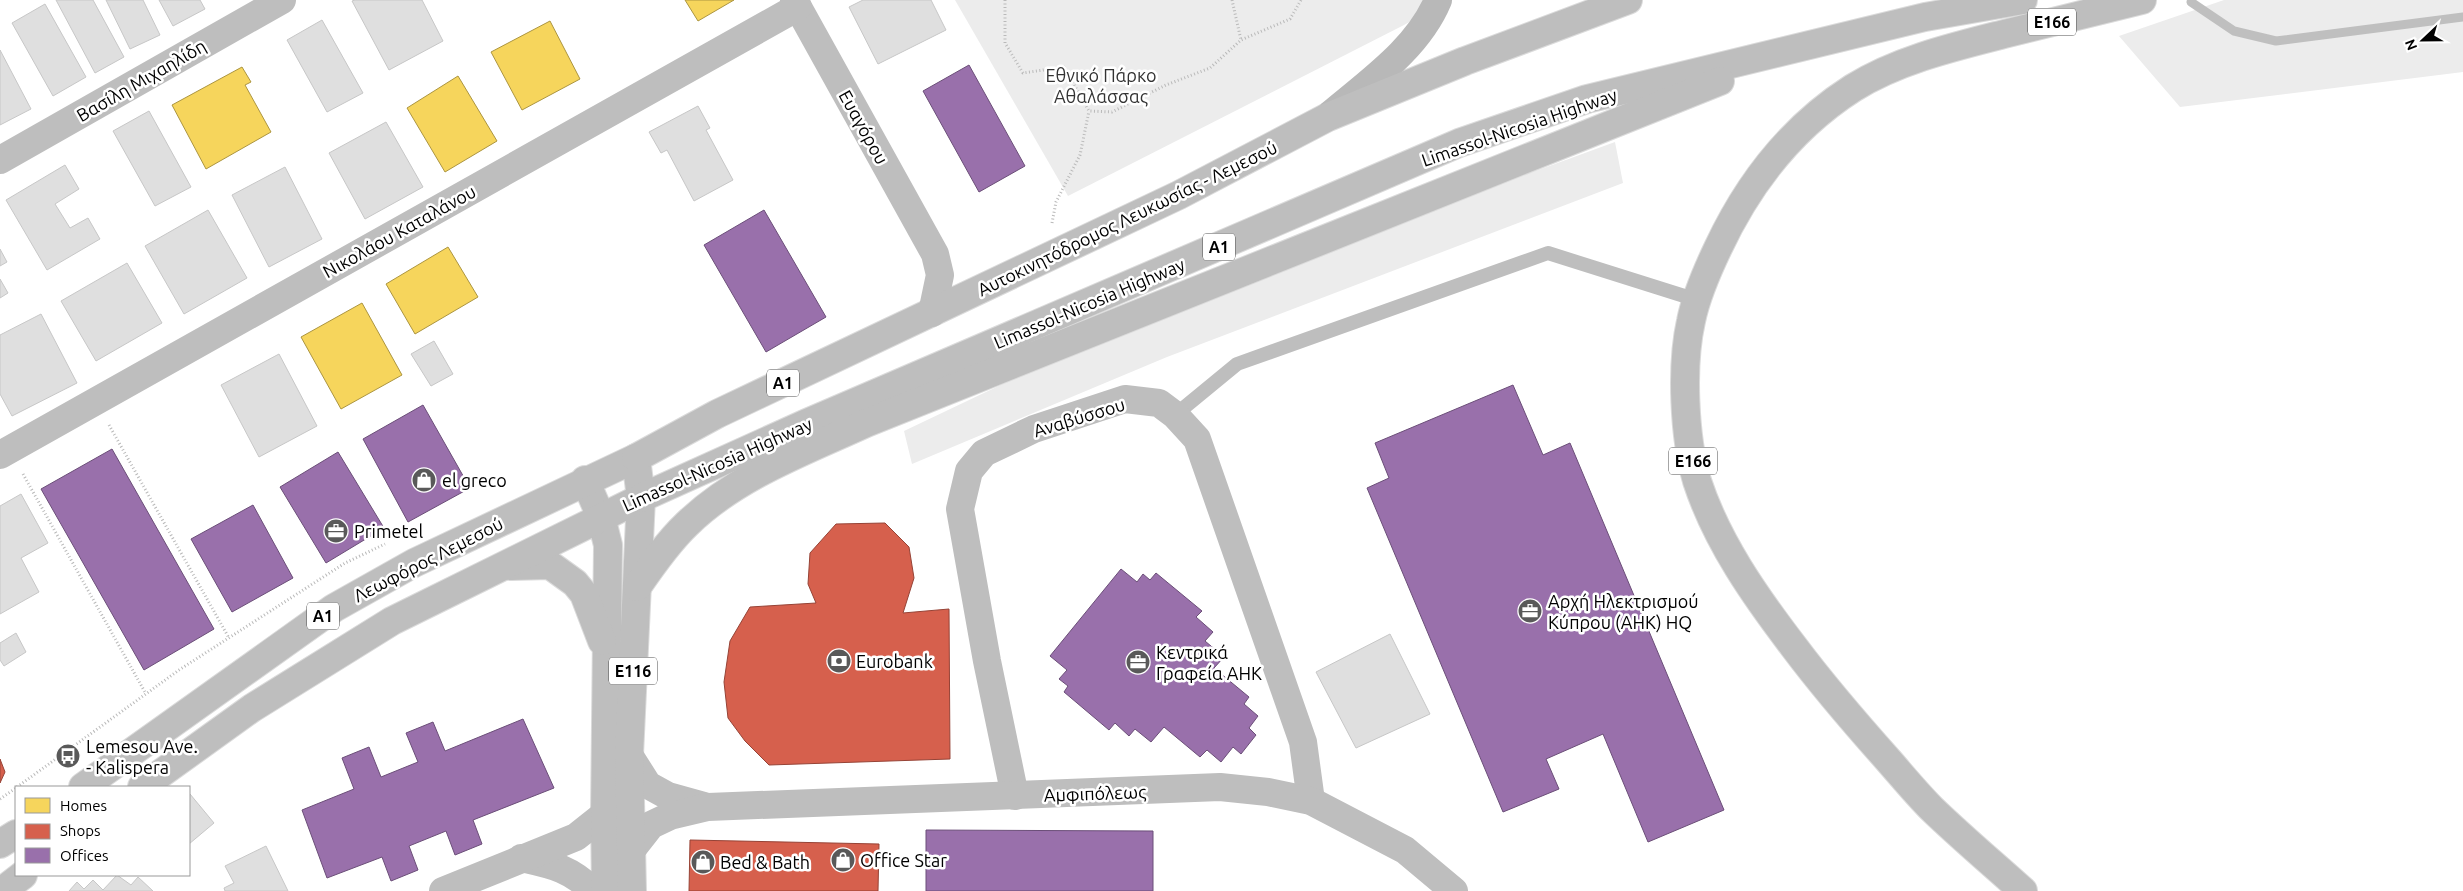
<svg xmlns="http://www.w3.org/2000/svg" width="2463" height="891" font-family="Ubuntu,sans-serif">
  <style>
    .green { fill: #ececec }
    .homes { fill: #f6d55c; stroke: #ac9540 }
    .shops { fill: #d6604d; stroke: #964336 }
    .offices { fill: #9970ab; stroke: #6b4e78 }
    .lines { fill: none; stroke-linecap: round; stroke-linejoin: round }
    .stream { stroke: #bfbfbf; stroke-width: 9 }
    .building { fill: #dfdfdf; stroke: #c7c7c7 }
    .primary-casing { stroke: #dbdbdb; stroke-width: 30 }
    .trunk-casing { stroke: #dbdbdb; stroke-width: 30 }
    .path { stroke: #b9b9b9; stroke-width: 3; stroke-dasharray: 1 2.5; stroke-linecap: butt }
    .service { stroke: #bebebe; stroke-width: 14 }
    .minor { stroke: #bebebe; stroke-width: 28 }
    .tertiary { stroke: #bebebe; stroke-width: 28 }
    .secondary { stroke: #b8b8b8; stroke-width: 28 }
    .primary { stroke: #bebebe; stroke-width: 28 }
    .trunk { stroke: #bebebe; stroke-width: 28 }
    .labels { text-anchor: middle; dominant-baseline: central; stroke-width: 5; stroke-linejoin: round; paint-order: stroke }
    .shield { fill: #fff; stroke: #4c4c4c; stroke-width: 1 }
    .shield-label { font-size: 16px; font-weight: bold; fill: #000 }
    .park-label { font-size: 18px; fill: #333; stroke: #fff }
    .street-label { font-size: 18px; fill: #000; stroke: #fff }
    .poi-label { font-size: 18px; fill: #000; stroke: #fff; text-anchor: start }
  </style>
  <rect width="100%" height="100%" fill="#fff"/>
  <g class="green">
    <path d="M955,0H1449L1404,25L1068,196Z"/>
    <path d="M2224,0H2463V72L2180,107L2119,36Z"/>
    <path d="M1615,142L1623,183L1167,357L912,464L904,431L1129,324L1330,246Z"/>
  </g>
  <g class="homes">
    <path d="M685,0H734L698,21Z"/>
    <path d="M550,21L580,79L522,110L491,52Z"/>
    <path d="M242,67L251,82L245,85L271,132L206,169L172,105Z"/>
    <path d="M458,76L497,141L445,172L407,108Z"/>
    <path d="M448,247L478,297L415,334L386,284Z"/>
    <path d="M362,303L402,375L341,409L301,337Z"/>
  </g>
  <g class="shops">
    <path d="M885,523L909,547L914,578L903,613L949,609L950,759L769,765L745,741L728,718L724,682L730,641L750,607L816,603L808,584L810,553L836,524Z"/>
    <path d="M0,759L5,772L0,783Z"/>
    <path d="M690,840L879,844L878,891H689Z"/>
  </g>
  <g class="offices">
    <path d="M969,65L1025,166L979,192L923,91Z"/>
    <path d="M764,210L826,317L766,352L704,245Z"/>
    <path d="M1513,385L1543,455L1570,443L1724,810L1648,842L1603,734L1546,759L1559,789L1503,812L1367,488L1389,478L1375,443Z"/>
    <path d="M423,405L470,488L408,522L363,439Z"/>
    <path d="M112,449L214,629L144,670L41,489Z"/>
    <path d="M338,452L384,528L326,563L280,487Z"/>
    <path d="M253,505L293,578L232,612L191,539Z"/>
    <path d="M1121,569L1137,582L1143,574L1150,580L1156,573L1202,611L1196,617L1213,632L1205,641L1224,657L1214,668L1249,697L1244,704L1258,716L1249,728L1256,735L1241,754L1233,747L1221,762L1207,750L1200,757L1164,727L1151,742L1135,729L1129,736L1115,723L1109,730L1064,692L1068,686L1059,679L1067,670L1050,656Z"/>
    <path d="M523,719L554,788L473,820L482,844L455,855L446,831L409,846L418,870L391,881L382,857L327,878L302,810L354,789L342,758L369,747L381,777L418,762L406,733L433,722L445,751Z"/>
    <path d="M926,830L1153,831V891H926Z"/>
  </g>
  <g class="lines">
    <path class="stream" d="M2191,2L2234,31L2276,41L2463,17"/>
  </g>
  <g class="building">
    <path d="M56,0H93L124,57L95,73Z"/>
    <path d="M106,0H143L160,35L130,49Z"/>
    <path d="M159,0H200L205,9L173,26Z"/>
    <path d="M355,0H422L443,41L389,70L352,1Z"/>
    <path d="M863,0H931L946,30L878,64L849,7Z"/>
    <path d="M45,4L86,77L53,96L12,23Z"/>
    <path d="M322,20L363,93L327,112L287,40Z"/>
    <path d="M0,50L31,109L0,125Z"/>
    <path d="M698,106L710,128L706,130L733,180L694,201L667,150L661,153L649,132Z"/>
    <path d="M149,111L191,187L155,206L113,131Z"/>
    <path d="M386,122L423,187L365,219L329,153Z"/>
    <path d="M65,165L79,189L55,204L70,228L88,218L100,239L47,270L6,200Z"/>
    <path d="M285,167L322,239L269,267L232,195Z"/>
    <path d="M208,210L247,278L184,314L145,246Z"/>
    <path d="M0,249L7,262L0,266Z"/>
    <path d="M127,263L162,323L96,361L61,301Z"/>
    <path d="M0,279L8,293L0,298Z"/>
    <path d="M41,314L77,383L12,416L0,394V335Z"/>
    <path d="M434,341L453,374L431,386L411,354Z"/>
    <path d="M279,354L317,426L259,457L221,385Z"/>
    <path d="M21,494L48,543L21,558L39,592L0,614V506Z"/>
    <path d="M16,633L26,652L4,666L0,660V643Z"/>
    <path d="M1390,634L1430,714L1356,748L1316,672Z"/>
    <path d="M190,794L214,823L189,844V796Z"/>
    <path d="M266,846L288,891H225L224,888L234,883L225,866Z"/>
    <path d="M117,875L131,885L138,877L153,891H69L77,882L84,889L93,880L103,890Z"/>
  </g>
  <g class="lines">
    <defs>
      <g id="primary">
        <path d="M585,480L601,517L608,545L605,814L606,891"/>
        <path d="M511,566L550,565L575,583L584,594L602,641"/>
        <path d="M83,787L334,608L414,563L636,458L641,498L629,755L632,891"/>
        <path d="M142,787L252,708L392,621L641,498"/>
        <path d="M0,844L16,834"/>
        <path d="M2,891L23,875"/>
      </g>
      <g id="trunk">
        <path d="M636,458L717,414L1179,195L1328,117L1465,61L1628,0"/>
        <path d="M641,498L807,423L1459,143L1587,99L1925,17L2023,0"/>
        <path d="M637,587C652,565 668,542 687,524C736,476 805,451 866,423L1720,81"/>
        <path d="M2023,891C1993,864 1961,837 1932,809C1917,794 1903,777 1889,761C1856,724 1824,687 1794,647C1755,596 1717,542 1697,481C1684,437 1681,365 1691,321C1696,296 1707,271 1718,248C1748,184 1792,127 1853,88C1898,60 1953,47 2004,34C2050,23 2096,11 2142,0"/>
      </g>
    </defs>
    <use href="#primary" class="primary-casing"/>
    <use href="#trunk" class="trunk-casing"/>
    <g class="path">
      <path d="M1005,0V43L1023,73L1064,67L1089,111L1112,112L1166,85L1210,68L1241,40L1290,19L1301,0"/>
      <path d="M1232,0L1241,40"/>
      <path d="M1052,223L1056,202L1080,155L1089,111"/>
      <path d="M109,425L229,638"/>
      <path d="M23,474L146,694"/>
      <path d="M17,787L179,670L345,563L385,544"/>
      <path d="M0,799L16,788"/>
    </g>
    <path class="service" d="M1175,415L1237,364L1548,253L1697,300"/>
    <g class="minor">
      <path d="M794,0L935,254L940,275L932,313"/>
      <path d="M0,160L282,0"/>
      <path d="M0,455L798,7"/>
      <path d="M1015,796L987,661L960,509L969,471L984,453L1034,429L1125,399L1159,403L1175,415L1197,439L1303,742L1311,801"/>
      <path d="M521,858C552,865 570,868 593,891"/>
      <path d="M443,891L576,837L605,814"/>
    </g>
    <g class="tertiary">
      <path d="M629,755L648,785L668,796L704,806"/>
      <path d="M633,848L651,825L670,816L708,807L1220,787L1268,792L1311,801L1405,850L1454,891"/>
    </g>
    <path class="secondary" d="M1331,114C1370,81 1418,48 1438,0"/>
    <use href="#primary" class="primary"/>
    <use href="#trunk" class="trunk"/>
  </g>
  <defs>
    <symbol id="shop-disc" viewBox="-11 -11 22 22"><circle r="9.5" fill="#595959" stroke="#fff"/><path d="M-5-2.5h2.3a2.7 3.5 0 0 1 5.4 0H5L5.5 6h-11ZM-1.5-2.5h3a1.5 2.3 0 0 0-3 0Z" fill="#fff"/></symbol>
    <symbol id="office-disc" viewBox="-11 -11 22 22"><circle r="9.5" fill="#595959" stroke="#fff"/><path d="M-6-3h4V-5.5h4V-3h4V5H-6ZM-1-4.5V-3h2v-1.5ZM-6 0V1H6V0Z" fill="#fff"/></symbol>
    <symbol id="bank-disc" viewBox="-11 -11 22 22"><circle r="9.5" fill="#595959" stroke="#fff"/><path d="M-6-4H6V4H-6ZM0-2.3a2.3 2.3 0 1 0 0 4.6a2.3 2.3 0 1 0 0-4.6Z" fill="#fff"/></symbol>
    <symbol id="bus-disc" viewBox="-11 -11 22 22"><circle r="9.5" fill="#595959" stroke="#fff"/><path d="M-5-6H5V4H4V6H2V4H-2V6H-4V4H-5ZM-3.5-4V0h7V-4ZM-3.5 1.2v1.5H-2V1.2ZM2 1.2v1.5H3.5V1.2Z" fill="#fff"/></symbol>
  </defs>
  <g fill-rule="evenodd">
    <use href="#shop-disc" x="410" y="466" width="28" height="28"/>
    <use href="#office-disc" x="322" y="517" width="28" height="28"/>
    <use href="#office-disc" x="1516" y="597" width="28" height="28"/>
    <use href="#bank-disc" x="825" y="647" width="28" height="28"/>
    <use href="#office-disc" x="1124" y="648" width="28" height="28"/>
    <use href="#bus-disc" x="54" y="742" width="28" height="28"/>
    <use href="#shop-disc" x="829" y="846" width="28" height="28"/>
    <use href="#shop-disc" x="689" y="848" width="28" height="28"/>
  </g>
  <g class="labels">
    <g class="shield">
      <rect x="2028" y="8.5" width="48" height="27" rx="4"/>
      <rect x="1203" y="233.5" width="32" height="27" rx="4"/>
      <rect x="767" y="369.5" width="32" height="27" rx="4"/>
      <rect x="1669" y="447.5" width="48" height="27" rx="4"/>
      <rect x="307" y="602.5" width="32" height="27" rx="4"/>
      <rect x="609" y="657.5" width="48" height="27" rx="4"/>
    </g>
    <g class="shield-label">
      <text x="2052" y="22">E166</text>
      <text x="1219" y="247">A1</text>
      <text x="783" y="383">A1</text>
      <text x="1693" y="461">E166</text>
      <text x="323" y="616">A1</text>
      <text x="633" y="671">E116</text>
    </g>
    <g class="park-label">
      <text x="1101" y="75">Εθνικό Πάρκο<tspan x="1101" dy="21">Αθαλάσσας</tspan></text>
    </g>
    <g class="street-label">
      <text transform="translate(141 80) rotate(-30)">Βασίλη Μιχαηλίδη</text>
      <text transform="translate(864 127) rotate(61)">Ευαγόρου</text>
      <text transform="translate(1519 127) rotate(-19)">Limassol-Nicosia Highway</text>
      <text transform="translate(1127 218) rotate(-26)">Αυτοκινητόδρομος Λευκωσίας - Λεμεσού</text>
      <text transform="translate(399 231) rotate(-29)">Νικολάου Καταλάνου</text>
      <text transform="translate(1089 303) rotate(-23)">Limassol-Nicosia Highway</text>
      <text transform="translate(1079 417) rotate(-17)">Αναβύσσου</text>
      <text transform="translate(717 464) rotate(-24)">Limassol-Nicosia Highway</text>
      <text transform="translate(428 559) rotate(-27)">Λεωφόρος Λεμεσού</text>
      <text transform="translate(1095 793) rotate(-2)">Αμφιπόλεως</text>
    </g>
    <g class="poi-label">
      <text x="442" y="480">el greco</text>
      <text x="354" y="531">Primetel</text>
      <text x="1548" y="601">Αρχή Ηλεκτρισμού<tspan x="1548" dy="21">Κύπρου (ΑΗΚ) HQ</tspan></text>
      <text x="1156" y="652">Κεντρικά<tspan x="1156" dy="21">Γραφεία ΑΗΚ</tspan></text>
      <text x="856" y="661">Eurobank</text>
      <text x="86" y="746">Lemesou Ave.<tspan x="86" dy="21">- Kalispera</tspan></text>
      <text x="860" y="860">Office Star</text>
      <text x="720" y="862">Bed &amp; Bath</text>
    </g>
  </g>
  <rect x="15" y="786" width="175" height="90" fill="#ffffff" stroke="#999999"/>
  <rect x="25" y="798" width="25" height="15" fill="#f6d55c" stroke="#999999"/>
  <text x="60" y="811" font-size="15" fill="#000000">Homes</text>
  <rect x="25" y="824" width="25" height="15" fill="#d6604d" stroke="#999999"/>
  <text x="60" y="836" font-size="15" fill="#000000">Shops</text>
  <rect x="25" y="848" width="25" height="15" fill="#9970ab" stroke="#999999"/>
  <text x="60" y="861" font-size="15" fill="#000000">Offices</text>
  <g transform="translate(2423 40) rotate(248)" stroke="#ffffff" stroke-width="4" paint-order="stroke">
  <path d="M0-4L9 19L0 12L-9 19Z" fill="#000000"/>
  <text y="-8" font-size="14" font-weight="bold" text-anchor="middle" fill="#000000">N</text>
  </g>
</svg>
